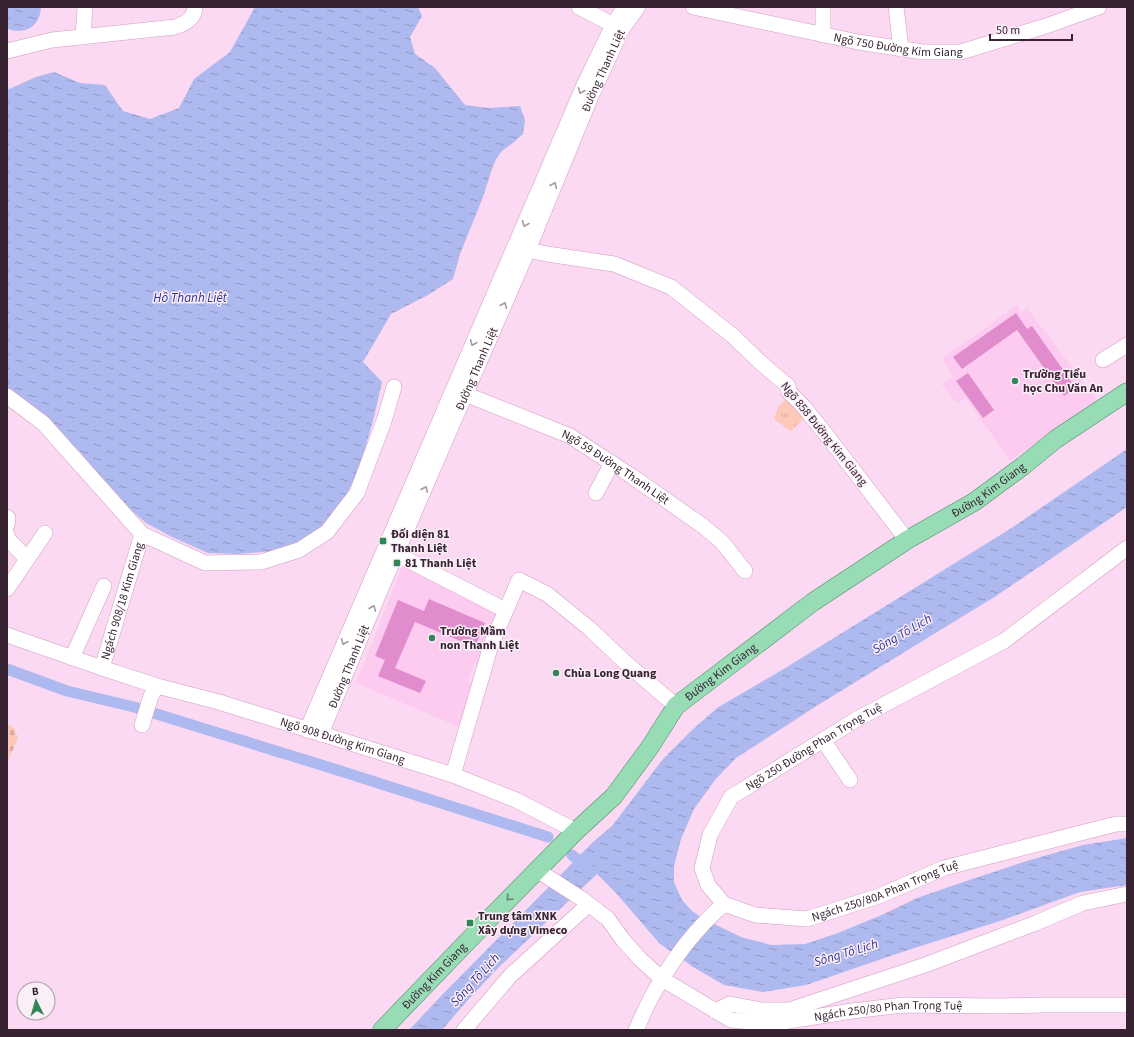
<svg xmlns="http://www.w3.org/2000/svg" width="1134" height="1037" font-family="'Source Sans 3',sans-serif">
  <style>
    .built { fill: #fdcaf0 }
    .cemetery { fill: url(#cemetery-stones) }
    .park { fill: url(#park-tufts) }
    .water { fill: url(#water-ripples) }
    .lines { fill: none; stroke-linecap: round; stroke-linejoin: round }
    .canal { stroke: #aeb9ef; stroke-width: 11 }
    .building { fill: #e08ccd }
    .minor-casing { stroke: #d19bc3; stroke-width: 16 }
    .major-casing { stroke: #4a8c68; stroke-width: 19 }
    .minor { stroke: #fff; stroke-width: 15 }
    .major { stroke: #98dcb5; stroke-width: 18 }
    .oneway { stroke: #a59ca3 }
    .oneway2 { stroke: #688074 }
    .poi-dot { fill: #338557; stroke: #faeef7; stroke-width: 1.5 }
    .labels { text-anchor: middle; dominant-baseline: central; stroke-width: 3; stroke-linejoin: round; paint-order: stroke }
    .street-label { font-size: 12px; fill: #382333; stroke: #faeef7 }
    .poi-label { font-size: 12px; font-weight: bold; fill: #382333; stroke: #faeef7; text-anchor: start }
    .water-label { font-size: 13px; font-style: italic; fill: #323297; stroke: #faeef7 }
  </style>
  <defs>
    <pattern id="cemetery-stones" width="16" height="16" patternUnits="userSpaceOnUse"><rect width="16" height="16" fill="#fec8b9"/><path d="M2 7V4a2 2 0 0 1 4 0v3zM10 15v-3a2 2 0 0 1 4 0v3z" fill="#daaca0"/></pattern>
    <pattern id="park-tufts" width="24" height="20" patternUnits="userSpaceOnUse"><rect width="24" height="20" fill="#fec8b9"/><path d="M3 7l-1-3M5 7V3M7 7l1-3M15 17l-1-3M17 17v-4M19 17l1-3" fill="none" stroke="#daaca0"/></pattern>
    <pattern id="water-ripples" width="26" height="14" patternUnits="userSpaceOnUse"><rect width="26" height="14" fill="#aeb9ef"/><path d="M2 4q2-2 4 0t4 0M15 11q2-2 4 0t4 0" fill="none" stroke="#8f96c2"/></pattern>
  </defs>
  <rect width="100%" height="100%" fill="#fcd9f2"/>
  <g class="built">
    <path d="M1017,305L1021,312L1027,308L1097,400L1010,461L966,398L957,403L942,385L953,377L942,359Z"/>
    <path d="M403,564L498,613L481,663L474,664L468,681L474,687L461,728L356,683Z"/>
  </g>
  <path class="cemetery" d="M7,724L14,728L18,738L7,763Z"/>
  <path class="park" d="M787,398L806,417L791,431L774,419L779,406Z"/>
  <g class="water">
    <path d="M15,7H41C40,26 26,35 8,29L7,8Z"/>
    <path d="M255,7H418L422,16L410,37L415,54L435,68L465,105L488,108L520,106L525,120L523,134L514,142L502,151L496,159L491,172L483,197L460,254L453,279L428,295L391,314L363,362L382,382L374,417L359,470L343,501L316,535L273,551L238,554L208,553L172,537L146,523L124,504L102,479L81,453L56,428L7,388V90L36,77L54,72L80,83L105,85L123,111L150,119L179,108L194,79L230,52Z"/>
    <path d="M1127,449V507L996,596L818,705L736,758L715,780L694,809L681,839L674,866V882L682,900L692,911L704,919L741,937L771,945L805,944L838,933L884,914L917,898L975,878L1030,860L1083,845L1127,838V885L1080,892L1003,920L905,951L806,985L763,992L724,985L693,967L659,943L616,893L597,874L497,969L467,1001L442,1030H409L442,995L593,842L612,826L663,759L691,731L717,708L787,667L1010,529Z"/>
  </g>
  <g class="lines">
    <g class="canal">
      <path d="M7,669L67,691L134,707L331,768L548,837"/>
      <path d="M572,855L587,867"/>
    </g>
  </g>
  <g class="building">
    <path d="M1016,313L1027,329L1032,326L1076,388L1064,396L1017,330L962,369L953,357Z"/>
    <path d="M968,373L994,410L983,418L956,381Z"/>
    <path d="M429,599L485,623L475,647L415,622L395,668L426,681L420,693L378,676L385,660L375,656L398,600L424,611Z"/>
  </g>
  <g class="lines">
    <defs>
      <g id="minor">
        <path d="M579,7L621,29"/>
        <path id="s1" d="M693,7L858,42L923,52H961L1046,26L1099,7"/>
        <path d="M896,7L901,49"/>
        <path d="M823,35V7"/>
        <path d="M83,37L85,7"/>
        <path d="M7,51L52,40L175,27C184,24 195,18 195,7"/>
        <path d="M528,250L547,254L614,264L671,287L733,336L761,363L788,386L789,392L803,406L828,437L907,540"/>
        <path d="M1103,360L1127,345"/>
        <path id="s2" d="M465,394L570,436L633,477L703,526L722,542L745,571"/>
        <path d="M7,396L43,423L142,534L205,563L261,562L299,550L327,532L357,493L384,421L394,387"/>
        <path d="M596,493L612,463"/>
        <path d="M7,517L8,518L7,525"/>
        <path d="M7,535L9,540L27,559"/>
        <path d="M396,554L505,610"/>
        <path d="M7,589L45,533"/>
        <path id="s3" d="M7,635L102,668L157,686L219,702L453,775L516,800L576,831"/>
        <path d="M72,658L104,586"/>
        <path id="s4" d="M102,668L142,534"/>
        <path d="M142,725L151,696L157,686"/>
        <path d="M307,730L584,85L613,25L625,7"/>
        <path id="s5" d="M321,734L377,598L528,250L592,94L622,29L638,7"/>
        <path d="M823,740L850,780"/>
        <path d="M453,775L491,645L519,580L547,594L589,628L627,664L676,706"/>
        <path id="s6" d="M537,870L582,899L608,919L623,940L640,959L662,979L731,1020L770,1024L852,1011L903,1005L1001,1006L1042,1005H1127"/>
        <path id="s7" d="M724,904L708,885L702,868L710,835L731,797L857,719L1004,641L1127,548"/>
        <path id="s8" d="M724,904L755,915L807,919L879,896L944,868L1116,824H1127"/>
        <path d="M715,1011L730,1004L762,1010H789L925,965L1036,923L1083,903L1127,894"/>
        <path d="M464,1030L510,976L588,905"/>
        <path d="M636,1030C641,1019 646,1007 652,996C670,963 695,929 724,904"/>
      </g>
      <g id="major">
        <path id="s9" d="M382,1030L492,916L576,831L614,796L650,747L676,706L813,602L907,540L974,502L1023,466L1056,439L1127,392"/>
      </g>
    </defs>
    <use href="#minor" class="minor-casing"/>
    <use href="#major" class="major-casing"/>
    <use href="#minor" class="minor"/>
    <use href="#major" class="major"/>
  </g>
  <defs><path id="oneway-chevron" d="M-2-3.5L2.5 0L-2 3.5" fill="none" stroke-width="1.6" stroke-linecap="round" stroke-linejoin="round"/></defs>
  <g class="oneway">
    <use href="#oneway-chevron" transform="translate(581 91) rotate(113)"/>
    <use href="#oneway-chevron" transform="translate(554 185) rotate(-67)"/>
    <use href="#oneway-chevron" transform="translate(525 224) rotate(113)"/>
    <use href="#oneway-chevron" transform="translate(504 305) rotate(-67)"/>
    <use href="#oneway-chevron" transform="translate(473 343) rotate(113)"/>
    <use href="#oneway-chevron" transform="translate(425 489) rotate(-67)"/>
    <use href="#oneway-chevron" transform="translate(373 608) rotate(-67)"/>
    <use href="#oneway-chevron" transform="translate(344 642) rotate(113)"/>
  </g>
  <use class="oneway2" href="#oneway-chevron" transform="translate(509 898) rotate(135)"/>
  <g class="poi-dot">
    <circle cx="1015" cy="381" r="4"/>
    <rect x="379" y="537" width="8" height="8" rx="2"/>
    <rect x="393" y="559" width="8" height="8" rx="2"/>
    <circle cx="432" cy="638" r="4"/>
    <circle cx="556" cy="673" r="4"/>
    <rect x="466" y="919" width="8" height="8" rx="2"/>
  </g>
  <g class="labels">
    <g class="street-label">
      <text stroke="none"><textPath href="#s1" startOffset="209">Ngõ 750 Đường Kim Giang</textPath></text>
      <text stroke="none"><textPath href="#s5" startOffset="721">Đường Thanh Liệt</textPath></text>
      <text stroke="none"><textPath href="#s5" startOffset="397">Đường Thanh Liệt</textPath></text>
      <text transform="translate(824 434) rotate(51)">Ngõ 858 Đường Kim Giang</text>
      <text stroke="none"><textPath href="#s2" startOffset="168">Ngõ 59 Đường Thanh Liệt</textPath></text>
      <text stroke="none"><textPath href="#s9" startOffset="819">Đường Kim Giang</textPath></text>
      <text stroke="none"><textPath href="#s4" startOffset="70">Ngách 908/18 Kim Giang</textPath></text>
      <text stroke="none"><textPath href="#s5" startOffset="73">Đường Thanh Liệt</textPath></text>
      <text stroke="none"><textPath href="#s9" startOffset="495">Đường Kim Giang</textPath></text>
      <text stroke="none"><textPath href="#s3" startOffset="352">Ngõ 908 Đường Kim Giang</textPath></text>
      <text stroke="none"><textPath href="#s7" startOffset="217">Ngõ 250 Đường Phan Trọng Tuệ</textPath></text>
      <text stroke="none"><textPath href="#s8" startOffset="168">Ngách 250/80A Phan Trọng Tuệ</textPath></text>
      <text stroke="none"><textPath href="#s9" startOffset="75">Đường Kim Giang</textPath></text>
      <text stroke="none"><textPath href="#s6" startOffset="406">Ngách 250/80 Phan Trọng Tuệ</textPath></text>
    </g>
    <g class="poi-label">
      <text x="1023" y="374">Trường Tiểu<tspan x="1023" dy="14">học Chu Văn An</tspan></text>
      <text x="391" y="534">Đối diện 81<tspan x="391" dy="14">Thanh Liệt</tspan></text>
      <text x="405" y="563">81 Thanh Liệt</text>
      <text x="440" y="631">Trường Mầm<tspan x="440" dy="14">non Thanh Liệt</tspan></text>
      <text x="564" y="673">Chùa Long Quang</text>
      <text x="478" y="916">Trung tâm XNK<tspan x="478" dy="14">Xây dựng Vimeco</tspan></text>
    </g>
    <g class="water-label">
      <text x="190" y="298">Hồ Thanh Liệt</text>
      <text transform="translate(902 634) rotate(-30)">Sông Tô Lịch</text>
      <text transform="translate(846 953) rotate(-17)">Sông Tô Lịch</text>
      <text transform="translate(475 980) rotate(-48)">Sông Tô Lịch</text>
    </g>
  </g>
  <rect width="1134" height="1037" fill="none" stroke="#382333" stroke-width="16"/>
  <g transform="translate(36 1001) rotate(355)"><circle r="19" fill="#faeef7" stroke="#ac9da9"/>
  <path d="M0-3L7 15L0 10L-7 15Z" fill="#338557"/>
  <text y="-6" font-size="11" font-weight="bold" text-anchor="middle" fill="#382333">B</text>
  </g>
  <path d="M990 34v6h82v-6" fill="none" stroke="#382333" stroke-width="2"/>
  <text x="996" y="34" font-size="12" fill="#382333" stroke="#faeef7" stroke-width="3" paint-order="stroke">50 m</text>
</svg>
